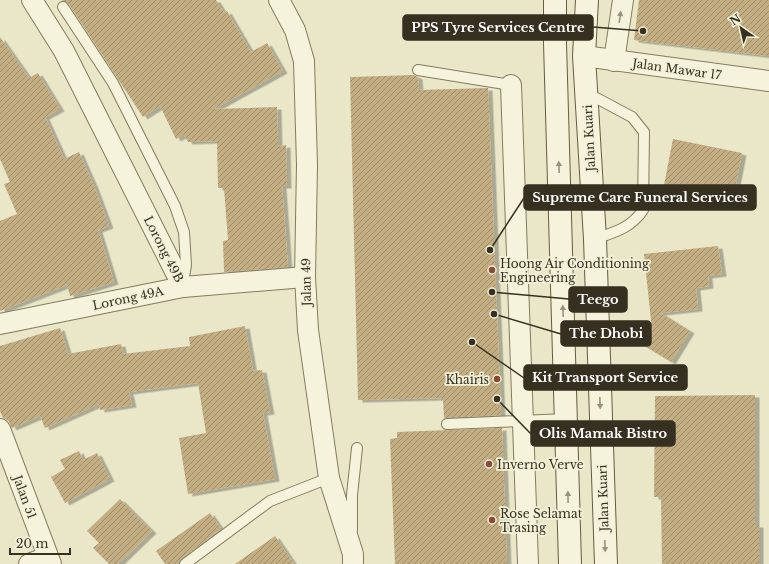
<svg xmlns="http://www.w3.org/2000/svg" width="769" height="564" font-family="'Libre Baskerville',serif">
  <style>
    .building { fill: url(#building-hatch); filter: url(#shadow) }
    .lines { fill: none; stroke-linecap: round; stroke-linejoin: round }
    .lane-casing { stroke: #837b5f; stroke-width: 12 }
    .street-casing { stroke: #837b5f; stroke-width: 22 }
    .secondary-casing { stroke: #655c42; stroke-width: 24 }
    .lane { stroke: #f5f3db; stroke-width: 10 }
    .street { stroke: #f5f3db; stroke-width: 20 }
    .secondary { stroke: #f5f3db; stroke-width: 22 }
    .oneway { fill: #96927e }
    .poi-dot { fill: #8b4a36; stroke: #f2f0d7; stroke-width: 1.5 }
    .labels { text-anchor: middle; dominant-baseline: central; stroke-width: 3.5; stroke-linejoin: round; paint-order: stroke }
    .street-label { font-size: 12px; fill: #363021; stroke: #f2f0d7 }
    .poi-label { font-size: 12px; fill: #363021; stroke: #f2f0d7; text-anchor: start }
    .leader { fill: none; stroke: #363021; stroke-width: 1.5 }
    .callout-dot { fill: #363021; stroke: #f2f0d7; stroke-width: 1.5 }
    .callout { fill: #363021; stroke: #363021; stroke-width: 1.5 }
    .callout-label { font-size: 13px; text-anchor: middle; font-weight: bold; fill: #fff }
  </style>
  <defs>
    <pattern id="building-hatch" width="6" height="6" patternUnits="userSpaceOnUse"><rect width="6" height="6" fill="#c3ad83"/><path d="M-1 1l2-2M0 6l6-6M5 7l2-2" fill="none" stroke="#9f8d6b"/></pattern>
    <filter id="shadow"><feDropShadow dx="4.5" dy="2.5" stdDeviation="0" flood-color="#0004"/></filter>
  </defs>
  <rect width="100%" height="100%" fill="#e9e7c8"/>
  <g class="building">
    <path d="M61,0H216L224,13L227,11L251,52L267,43L283,71L214,109L277,107L278,146L286,145L287,186H282L288,267L224,272L223,241L228,240L224,188H218L217,141L188,142L184,135L176,139L160,106L143,117L68,3Z"/>
    <path d="M639,0H769V56L634,40Z"/>
    <path d="M0,37L29,78L38,73L60,109L45,117L64,159L79,152L94,186L109,226L98,230L114,282L70,296L67,285L0,311V221L17,214L4,184L10,182L0,159Z"/>
    <path d="M414,75L418,77L419,90L488,88L501,415L444,418L443,398L358,400L350,77Z"/>
    <path d="M673,139L742,153L732,204L663,190Z"/>
    <path d="M718,246L722,274L708,276L709,286L696,288L698,309L661,313L690,331L671,362L643,345L652,330L644,254Z"/>
    <path d="M245,326L253,371L262,370L270,412L263,413L275,479L188,494L179,438L206,433L198,383L129,392L132,405L100,410L99,404L45,428L40,416L12,428L8,420L3,418L0,411V346L60,328L68,354L121,344L123,354L190,346L189,337Z"/>
    <path d="M755,395V525H759V564H662L661,497H654L655,396Z"/>
    <path d="M502,428L507,564H395L390,439L397,438V432Z"/>
    <path d="M79,451L83,460L97,453L110,479L65,503L51,477L65,469L60,460Z"/>
    <path d="M120,499L152,531L118,564H109L93,548L99,543L87,531Z"/>
    <path d="M210,513L221,529L181,559L177,564H165L156,551Z"/>
    <path d="M275,536L294,564H235Z"/>
  </g>
  <g class="lines">
    <defs>
      <g id="lane">
        <path d="M63,7L113,83L175,206L184,232L186,265L183,283"/>
        <path d="M418,70L511,85"/>
        <path d="M587,93L632,117L644,132L643,210C631,228 615,232 595,239"/>
        <path d="M447,424L567,419"/>
        <path d="M352,530V495L357,448"/>
        <path d="M185,564L270,501L329,478"/>
      </g>
      <g id="street">
        <path d="M32,0L64,51L183,287"/>
        <path d="M279,0L295,30L304,61L307,165L305,277L308,330L329,478L353,554V564"/>
        <path d="M584,56L769,81"/>
        <path d="M614,61L623,0"/>
        <path d="M511,85L528,564"/>
        <path d="M0,324L183,287L305,277"/>
        <path d="M0,429L51,564"/>
        <path d="M29,564L47,557"/>
      </g>
      <g id="secondary">
        <path d="M555,0V43L570,564"/>
        <path d="M587,0L584,56L595,239L606,564"/>
      </g>
    </defs>
    <use href="#lane" class="lane-casing"/>
    <use href="#street" class="street-casing"/>
    <use href="#secondary" class="secondary-casing"/>
    <use href="#lane" class="lane"/>
    <use href="#street" class="street"/>
    <use href="#secondary" class="secondary"/>
  </g>
  <defs><path id="oneway-solid" d="M-6-.8H1V-3.2L6.5 0L1 3.2V.8H-6Z"/></defs>
  <g class="oneway">
    <use href="#oneway-solid" transform="translate(620 17) rotate(-82)"/>
    <use href="#oneway-solid" transform="translate(559 167) rotate(-92)"/>
    <use href="#oneway-solid" transform="translate(563 311) rotate(-92)"/>
    <use href="#oneway-solid" transform="translate(600 403) rotate(88)"/>
    <use href="#oneway-solid" transform="translate(568 497) rotate(-91)"/>
    <use href="#oneway-solid" transform="translate(605 546) rotate(88)"/>
  </g>
  <g class="poi-dot">
    <circle cx="492" cy="270" r="4"/>
    <circle cx="497" cy="379" r="4"/>
    <circle cx="489" cy="464" r="4"/>
    <circle cx="492" cy="520" r="4"/>
  </g>
  <g class="labels">
    <g class="street-label">
      <text transform="translate(677 69) rotate(8)">Jalan Mawar 17</text>
      <text transform="translate(589 138) rotate(-93)">Jalan Kuari</text>
      <text transform="translate(164 249) rotate(63)">Lorong 49B</text>
      <text transform="translate(306 282) rotate(-91)">Jalan 49</text>
      <text transform="translate(128 298) rotate(-12)">Lorong 49A</text>
      <text transform="translate(25 497) rotate(70)">Jalan 51</text>
      <text transform="translate(603 498) rotate(-92)">Jalan Kuari</text>
    </g>
    <g class="poi-label">
      <text x="500" y="263">Hoong Air Conditioning<tspan x="500" dy="14">Engineering</tspan></text>
      <text x="489" y="379" text-anchor="end">Khairis</text>
      <text x="497" y="464">Inverno Verve</text>
      <text x="500" y="513">Rose Selamat<tspan x="500" dy="14">Trasing</tspan></text>
    </g>
  </g>
  <path class="leader" d="M643 31L593 27M490 250L524 198M492 292L569 299M494 314L561 334M472 342L524 378M497 399L531 434"/>
  <g class="callout-dot">
    <circle cx="643" cy="31" r="4"/>
    <circle cx="490" cy="250" r="4"/>
    <circle cx="492" cy="292" r="4"/>
    <circle cx="494" cy="314" r="4"/>
    <circle cx="472" cy="342" r="4"/>
    <circle cx="497" cy="399" r="4"/>
  </g>
  <g class="callout">
    <rect x="403" y="15" width="190" height="25" rx="4"/>
    <rect x="524" y="185" width="232" height="25" rx="4"/>
    <rect x="569" y="287" width="58" height="25" rx="4"/>
    <rect x="561" y="321" width="90" height="25" rx="4"/>
    <rect x="524" y="365" width="163" height="25" rx="4"/>
    <rect x="531" y="421" width="144" height="25" rx="4"/>
  </g>
  <g class="callout-label">
    <text x="498" y="32">PPS Tyre Services Centre</text>
    <text x="640" y="202">Supreme Care Funeral Services</text>
    <text x="598" y="304">Teego</text>
    <text x="606" y="338">The Dhobi</text>
    <text x="605" y="382">Kit Transport Service</text>
    <text x="603" y="438">Olis Mamak Bistro</text>
  </g>
  <g transform="translate(741 28) rotate(326)" stroke="#f2f0d7" stroke-width="3" paint-order="stroke">
  <path d="M0-3L7 15L0 10L-7 15Z" fill="#363021"/>
  <text y="-6" font-size="11" font-weight="bold" text-anchor="middle" fill="#363021">N</text>
  </g>
  <path d="M10 548v6h60v-6" fill="none" stroke="#363021" stroke-width="2"/>
  <text x="16" y="548" font-size="12" fill="#363021" stroke="#f2f0d7" stroke-width="3" paint-order="stroke">20 m</text>
</svg>
